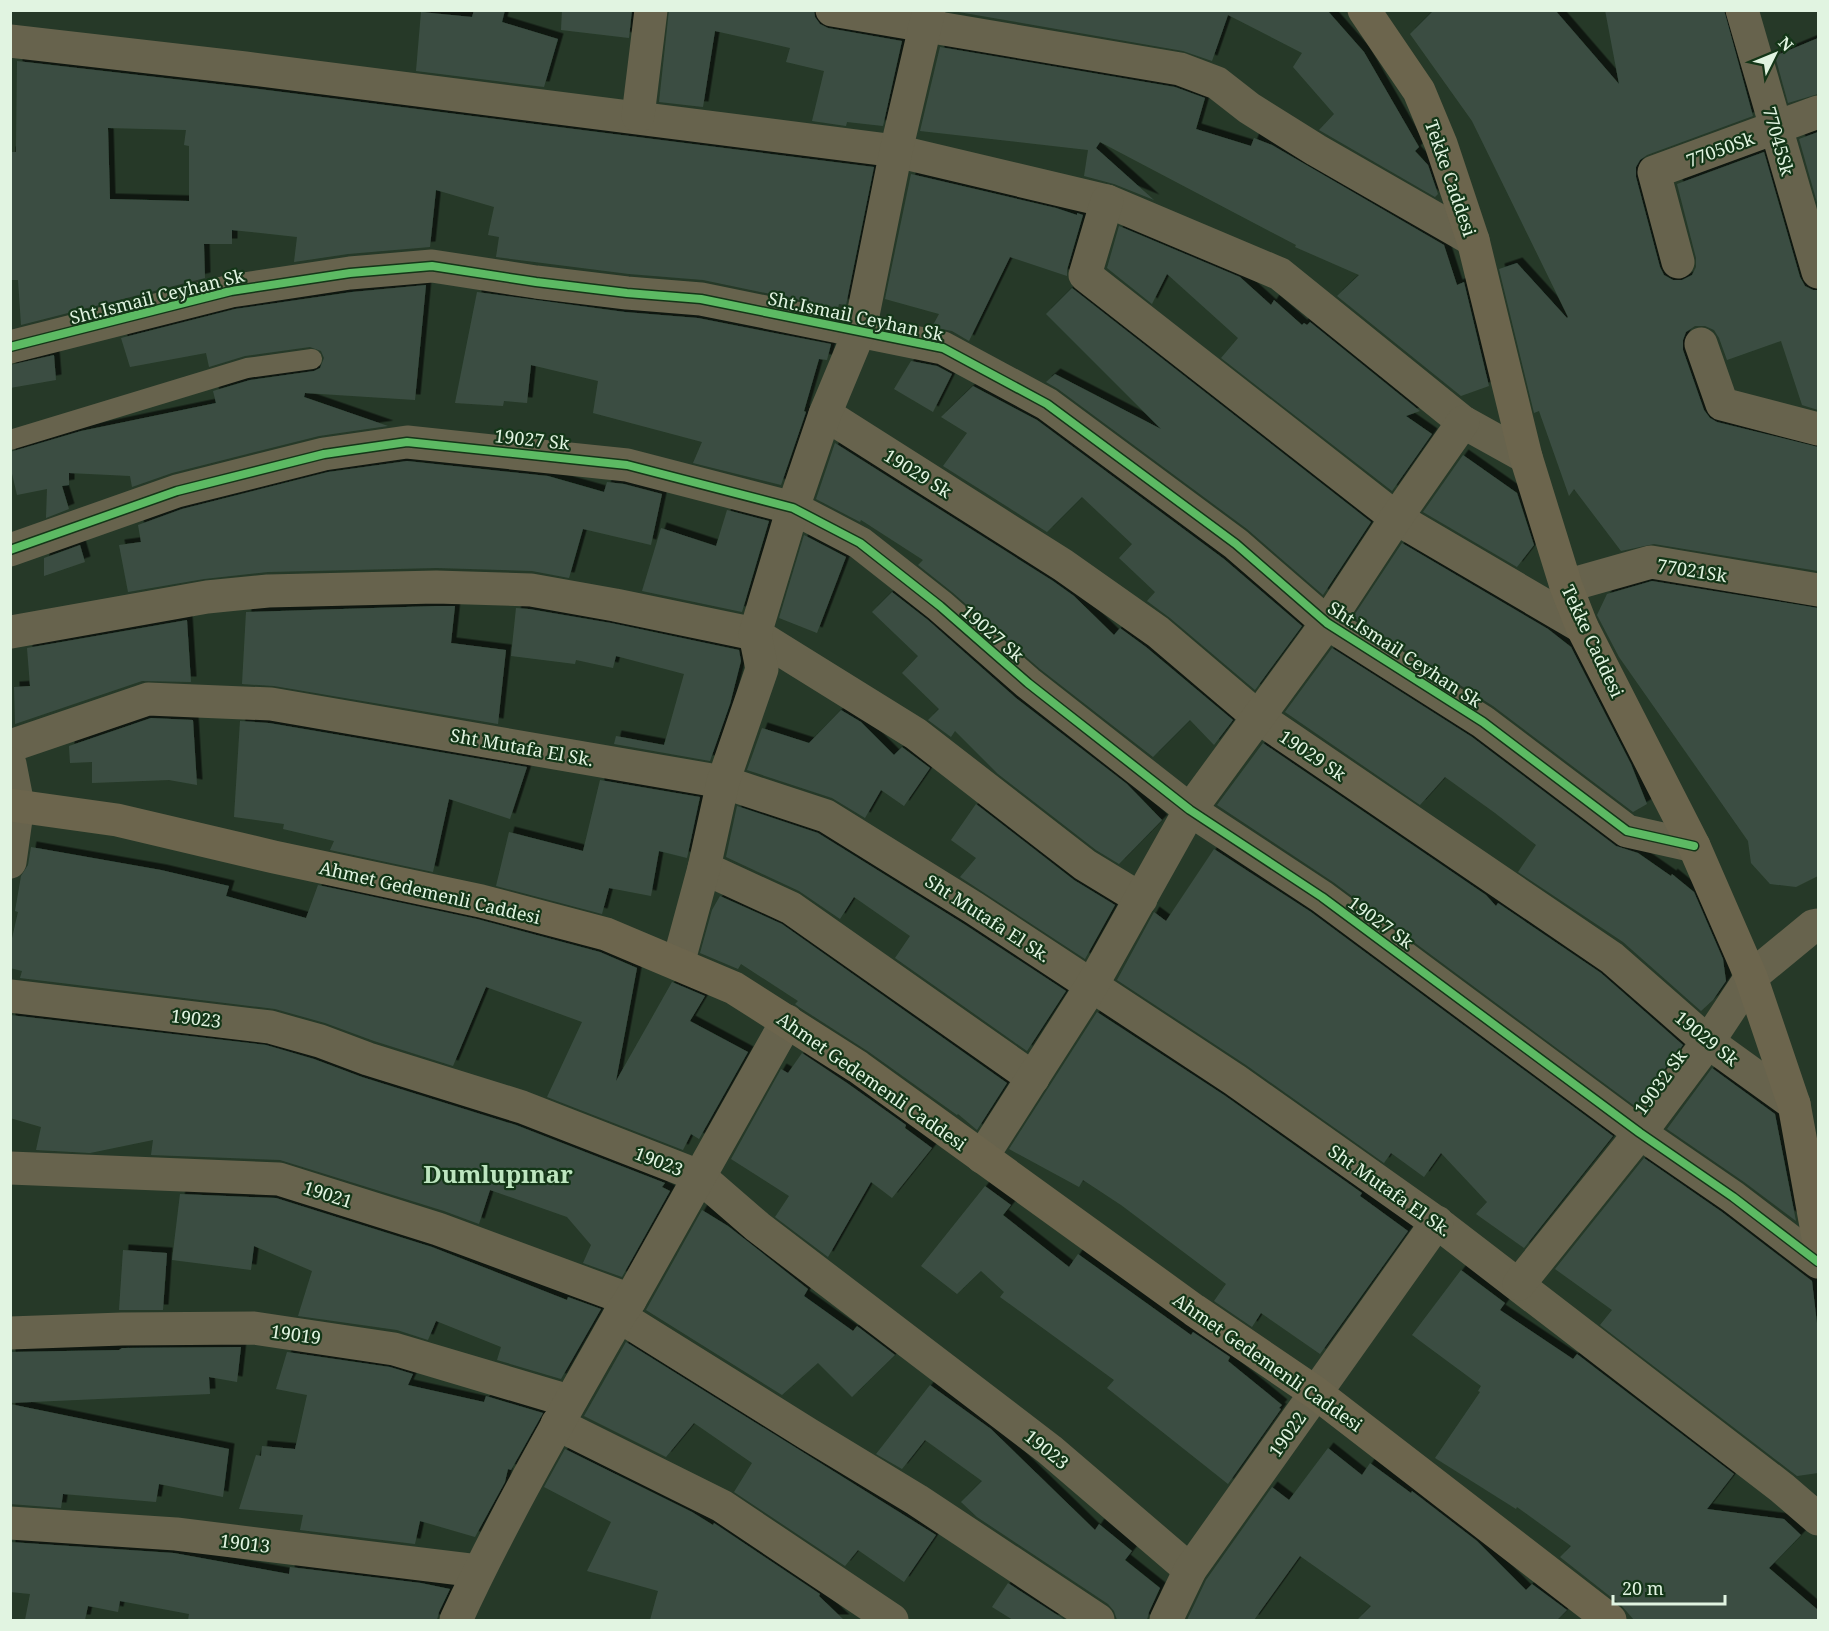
<svg xmlns="http://www.w3.org/2000/svg" width="1829" height="1631" font-family="'Noto Serif',serif">
  <style>
    .building { fill: #3b4e42; fill-rule: evenodd; filter: url(#shadow) }
    .lines { fill: none; stroke-linecap: round; stroke-linejoin: round }
    .lane { stroke: #67634d; stroke-width: 20 }
    .street { stroke: #67634d; stroke-width: 33 }
    .secondary { stroke: #6c654d; stroke-width: 33 }
    .cycleway-casing { stroke: #143618; stroke-width: 11 }
    .cycleway { stroke: #5cba63; stroke-width: 8 }
    .labels { text-anchor: middle; dominant-baseline: central; stroke-width: 4.5; stroke-linejoin: round; paint-order: stroke }
    .street-label { font-size: 18px; fill: #e1f4e1; stroke: #143618 }
    .district-label { font-size: 24px; font-weight: bold; fill: #bde5bf; stroke: #143618 }
  </style>
  <defs>
    <filter id="shadow"><feDropShadow dx="5.5" dy="-5.5" stdDeviation="0" flood-color="#0009"/></filter>
  </defs>
  <rect width="100%" height="100%" fill="#263928"/>
  <g class="building">
    <path d="M474,10H505L502,22L558,39L544,87L416,71L421,12L472,17Z"/>
    <path d="M562,10H632L629,38L561,30Z"/>
    <path d="M669,10H814L815,17L820,24L828,28L902,41L883,126L847,122L846,126L812,121L824,71L786,62L790,48L715,31L703,107L659,102Z"/>
    <path d="M947,10H1327L1364,52L1419,147L1415,151L1428,165L1438,194L1435,197L1319,130L1334,114L1293,67L1302,53L1228,15L1212,61L1183,51Z"/>
    <path d="M1434,10H1555L1619,84L1605,10H1724L1753,116L1647,155L1640,160L1636,167V177L1660,267L1664,275L1673,280H1682L1692,275L1696,267V258L1677,184L1764,152L1800,277L1805,286L1813,290H1818V410L1802,405L1781,341L1727,360L1719,338L1714,330L1705,326H1695L1686,332L1683,340V350L1704,410L1710,418L1717,422L1818,447V571L1654,544L1621,551L1574,489L1569,496L1539,411L1534,413L1499,269L1517,263L1567,318L1568,317L1472,121L1410,34Z"/>
    <path d="M1818,38V94L1788,103L1775,56Z"/>
    <path d="M940,47L1175,87L1205,98L1196,129L1251,146L1254,138L1272,145L1444,245L1457,285L1464,282L1489,386L1461,396L1337,296L1359,275L1295,247L1296,245L1100,142L1096,148L1154,200L1114,184L1084,176L1088,150L920,131Z"/>
    <path d="M17,61L243,87L874,167L846,305L839,304L838,308L703,280L629,274L496,257L499,237L488,235L494,207L436,190L430,247L348,254L294,262L297,237L232,230V244H204L205,278L21,325L18,280H10V152H16ZM108,128L186,130L184,145L189,146V201L110,199Z"/>
    <path d="M1818,132V206L1799,139Z"/>
    <path d="M911,174L1056,208L1077,215V213L1083,215L1067,270V276L1010,257L969,341L952,331L932,327L939,314L885,299Z"/>
    <path d="M1119,226L1240,277L1271,305L1274,300L1302,325L1304,323L1307,325L1310,322L1420,411L1406,416L1432,434L1392,491L1221,358L1238,338L1167,274L1152,304L1107,268Z"/>
    <path d="M426,285L415,400L305,393L304,397L388,426L319,436L172,473L132,487L130,476L69,473V485L62,486L69,509L46,518L47,489L17,495L10,465V452L81,431L216,403L213,391L250,380L314,371L320,368L324,358L321,351L310,347L245,356L209,367L206,353L130,367L121,338L235,309L352,292Z"/>
    <path d="M1072,288L1371,522L1323,595L1247,529L1058,389L1046,382L1055,374L1161,429L1046,314Z"/>
    <path d="M477,292L625,312L698,318L831,344L827,360L819,359L804,411L806,412L781,485L693,463L702,442L593,413L598,381L531,365L527,403L504,401L503,406L455,403Z"/>
    <path d="M54,355L56,380L10,388V365Z"/>
    <path d="M911,361L937,366L952,374L933,412L894,389Z"/>
    <path d="M973,386L1037,420L1224,559L1302,626L1255,690L1170,618L1147,601L1155,592L1119,558L1132,544L1082,497L1047,532L943,466L967,433L941,417Z"/>
    <path d="M835,443L1053,581L1074,596L1114,635L1120,628L1146,647L1233,720L1214,745L1190,720L1153,757L1040,669L952,592L918,565L923,560L861,520L860,522L816,499Z"/>
    <path d="M1463,455L1517,493L1534,545L1517,567L1423,512Z"/>
    <path d="M407,461L548,476L604,492L607,482L624,484L662,494L651,545L583,529L569,578L532,571L437,568L268,572L204,579L128,592L119,545L141,542L138,525L182,509L328,472Z"/>
    <path d="M727,510L769,521L742,612L642,591L661,528L716,546Z"/>
    <path d="M804,535L846,557L817,633L779,618Z"/>
    <path d="M1402,543L1548,629L1571,647L1631,764L1647,804L1633,812L1493,706L1353,617Z"/>
    <path d="M80,545L85,562L44,576V558Z"/>
    <path d="M1652,581L1818,608V876L1796,887L1770,884L1751,863L1748,841L1619,657L1597,615L1607,594Z"/>
    <path d="M892,592L928,620L1016,698L1127,784L1162,820L1119,864L1096,850L998,774L955,731L951,737L928,720L939,709L902,673L918,656L872,612Z"/>
    <path d="M436,606H455L451,643L506,650L498,724L274,686L242,684L246,612Z"/>
    <path d="M516,608L529,609L611,623L739,650L741,661L730,704L710,761L614,744L616,736L664,745L684,674L616,656L613,668L576,660L575,664L511,656Z"/>
    <path d="M187,620L191,682L142,681L15,724L14,687L30,686L27,648Z"/>
    <path d="M1332,648L1472,737L1616,846L1638,853L1671,876L1672,874L1694,892L1723,959L1726,981L1713,1000L1701,1011L1623,942L1518,872L1536,845L1495,813L1445,777L1420,805L1285,712Z"/>
    <path d="M841,710L861,722L894,755L902,747L930,768L904,806L881,790L865,818L832,798L747,770L762,728L809,743Z"/>
    <path d="M151,718L193,720L197,785L169,780L92,783V762L70,763L69,746Z"/>
    <path d="M240,721L269,723L527,767L510,819L449,799L433,872L330,850L334,841L283,829L284,824L234,817Z"/>
    <path d="M1263,743L1486,895L1496,906L1498,903L1601,973L1683,1045L1636,1107L1333,882L1217,805Z"/>
    <path d="M600,780L700,797L687,858L659,851L651,896L609,888L602,914L496,886L509,832L583,851Z"/>
    <path d="M976,804L1074,880L1115,905L1085,959L960,877L976,858L951,840Z"/>
    <path d="M737,806L818,833L964,924L1066,991L1027,1051L895,958L910,936L854,897L840,919L799,891L726,857Z"/>
    <path d="M31,847L161,870L229,886L226,896L306,918L318,885L477,919L600,952L637,968L616,1081L672,982L705,996L690,1021L748,1052L699,1139L691,1134L683,1150L547,1097L582,1022L486,987L453,1066L374,1041L325,1023L275,1009L20,978L22,971L10,968V947L18,912L15,911L21,876L28,865Z"/>
    <path d="M1214,849L1311,912L1613,1136L1524,1248L1476,1214L1487,1202L1441,1153L1424,1177L1391,1153L1384,1163L1246,1065L1117,980L1154,912L1166,921Z"/>
    <path d="M720,896L782,924L1007,1083L977,1130L958,1114L957,1115L869,1052L799,1007L795,1004L798,1001L741,964L738,969L700,953L712,910Z"/>
    <path d="M1097,1012L1224,1095L1362,1193L1360,1196L1408,1231L1320,1354L1261,1313L1252,1327L1214,1301L1226,1284L1121,1205L1083,1180L1079,1187L1009,1149Z"/>
    <path d="M10,1015L266,1045L314,1059L362,1077L516,1125L665,1183L662,1187L670,1191L622,1277L583,1263L591,1245L567,1217L490,1190L479,1224L444,1211L280,1160L151,1155L153,1140L90,1153L36,1150L41,1127L10,1118Z"/>
    <path d="M802,1053L847,1083L906,1125L905,1128L932,1148L892,1198L871,1182L828,1257L775,1217L789,1196L731,1159L781,1069L788,1073Z"/>
    <path d="M1712,1068L1775,1114L1796,1221L1744,1182L1667,1129Z"/>
    <path d="M1644,1158L1722,1212L1812,1281L1818,1332V1473L1797,1476L1600,1325L1612,1310L1555,1269Z"/>
    <path d="M985,1186L1011,1205L1003,1215L1069,1267L1078,1254L1191,1335L1193,1332L1230,1357L1228,1361L1282,1405L1279,1408L1281,1409L1228,1484L1107,1388L1114,1380L1000,1297L1004,1292L981,1271L957,1294L921,1266Z"/>
    <path d="M180,1194L276,1198L432,1247L567,1300L568,1297L601,1309L561,1379L497,1360L501,1347L436,1321L428,1340L397,1330L298,1316L312,1271L254,1246L251,1270L172,1260Z"/>
    <path d="M702,1210L728,1226L808,1289L804,1296L853,1331L857,1326L895,1355L852,1397L818,1363L782,1395L646,1310Z"/>
    <path d="M123,1250L167,1253L163,1310H119Z"/>
    <path d="M1461,1270L1505,1303L1500,1310L1573,1359L1577,1354L1734,1474L1707,1509L1784,1519L1801,1535L1769,1568L1818,1610V1620H1634L1621,1605L1560,1557L1571,1546L1517,1507L1516,1509L1435,1458L1480,1392L1478,1391L1481,1386L1412,1335Z"/>
    <path d="M626,1342L936,1535L904,1582L858,1550L845,1566L734,1492L752,1463L694,1423L666,1457L584,1416Z"/>
    <path d="M241,1347L237,1382L209,1377L210,1394L10,1403V1352L119,1350L122,1348Z"/>
    <path d="M287,1352L390,1367L413,1374L408,1385L484,1402L486,1396L543,1413L511,1470L508,1469L505,1482L475,1537L420,1521L415,1544L300,1530L303,1515L239,1509L256,1455L261,1456L262,1446L295,1449L307,1395L276,1389Z"/>
    <path d="M930,1385L991,1429L1095,1530L1099,1524L1132,1551L1125,1560L1160,1588L1149,1612L1147,1620H1117L1114,1611L1108,1604L977,1517L961,1502L982,1481L925,1440L902,1469L876,1454Z"/>
    <path d="M10,1404L229,1449L223,1497L159,1484L156,1502L63,1494L61,1508L10,1504Z"/>
    <path d="M1328,1448L1362,1475L1370,1463L1411,1493L1412,1491L1477,1541L1526,1590L1532,1584L1567,1610L1557,1620H1357L1371,1606L1300,1556L1254,1620H1187L1206,1580L1272,1487L1289,1500Z"/>
    <path d="M565,1449L692,1512L713,1525L714,1523L820,1594L819,1596L844,1620H650L658,1591L587,1571L611,1522L544,1487Z"/>
    <path d="M10,1542L174,1553L289,1574L290,1567L421,1583L450,1589L439,1612L437,1620H188L189,1614L120,1601L118,1612L88,1606L85,1620H25L30,1594L10,1592Z"/>
    <path d="M1008,1583L1065,1620H1013L992,1607Z"/>
  </g>
  <g class="lines">
    <path class="lane" d="M10,440L247,368L312,359"/>
    <g class="street">
      <path d="M832,10L1180,69L1217,83L1249,108L1316,150L1473,240"/>
      <path d="M1742,10L1818,272"/>
      <path d="M10,41L245,68L896,151L1107,201L1280,274L1463,422L1526,457"/>
      <path d="M638,116L651,10"/>
      <path d="M1107,201L1085,275L1396,518L1582,627"/>
      <path d="M1678,262L1654,172L1818,112"/>
      <path d="M1701,344L1722,404L1818,429"/>
      <path d="M10,347L231,291L350,273L432,266L536,282L627,293L701,299L943,348L1047,404L1236,544L1327,623L1483,722L1627,831L1694,846"/>
      <path d="M825,414L1063,565L1158,632L1258,717L1612,958L1708,1042L1794,1104"/>
      <path d="M10,550L177,491L324,454L407,442L627,465L793,508L860,543L940,606L1028,683L1190,810L1322,897L1640,1133L1733,1197L1818,1262"/>
      <path d="M1566,586L1651,562L1818,590"/>
      <path d="M11,632L207,597L268,591L436,587L531,590L615,605L755,634L916,734L1085,865L1141,899"/>
      <path d="M10,746L148,699L271,704L723,782L826,816L974,908L1235,1080L1444,1228L1782,1488L1818,1519"/>
      <path d="M10,764L18,805L10,862"/>
      <path d="M704,868L791,908L1033,1078"/>
      <path d="M678,964L704,868L723,782L762,669L755,634L793,508L825,414L860,330L896,151L929,10"/>
      <path d="M10,996L270,1027L320,1041L368,1059L522,1107L699,1176L758,1227L1050,1450L1190,1570"/>
      <path d="M982,1157L1092,985L1190,810L1327,623L1396,518L1463,422"/>
      <path d="M10,1168L279,1179L438,1229L630,1300"/>
      <path d="M1519,1284L1640,1133L1708,1042L1751,977L1813,926L1818,925"/>
      <path d="M619,1316L808,1434L917,1500L1098,1620"/>
      <path d="M10,1333L122,1329L254,1328L394,1349L569,1401L572,1398"/>
      <path d="M557,1424L722,1506L892,1620"/>
      <path d="M10,1523L176,1534L478,1571"/>
      <path d="M456,1620C504,1516 562,1416 619,1316L630,1300L787,1021"/>
      <path d="M1166,1620L1190,1570L1437,1222"/>
    </g>
    <g class="secondary">
      <path d="M1364,10L1419,91L1441,144L1473,240L1526,457L1566,586L1582,627L1694,846L1751,977L1794,1104L1818,1237"/>
      <path d="M10,805L117,820L274,857L481,901L606,934L734,988L858,1067L1194,1310L1316,1393L1610,1620"/>
    </g>
    <defs>
      <g id="cycleway">
        <path d="M10,347L231,291L350,273L432,266L536,282L627,293L701,299L943,348L1047,404L1236,544L1327,623L1483,722L1627,831L1694,846"/>
        <path d="M10,550L177,491L324,454L407,442L627,465L793,508L860,543L940,606L1028,683L1190,810L1322,897L1640,1133L1733,1197L1818,1262"/>
      </g>
    </defs>
    <use href="#cycleway" class="cycleway-casing"/>
    <use href="#cycleway" class="cycleway"/>
  </g>
  <g class="labels">
    <g class="street-label">
      <text transform="translate(1779 141) rotate(74)">77045Sk</text>
      <text transform="translate(1720 149) rotate(-20)">77050Sk</text>
      <text transform="translate(1451 178) rotate(71)">Tekke Caddesi</text>
      <text transform="translate(157 296) rotate(-14)">Sht.Ismail Ceyhan Sk</text>
      <text transform="translate(856 316) rotate(12)">Sht.Ismail Ceyhan Sk</text>
      <text transform="translate(532 439) rotate(6)">19027 Sk</text>
      <text transform="translate(918 473) rotate(32)">19029 Sk</text>
      <text transform="translate(1692 570) rotate(9)">77021Sk</text>
      <text transform="translate(993 633) rotate(41)">19027 Sk</text>
      <text transform="translate(1593 641) rotate(65)">Tekke Caddesi</text>
      <text transform="translate(1405 654) rotate(33)">Sht.Ismail Ceyhan Sk</text>
      <text transform="translate(522 747) rotate(10)">Sht Mutafa El Sk.</text>
      <text transform="translate(1313 755) rotate(34)">19029 Sk</text>
      <text transform="translate(430 892) rotate(13)">Ahmet Gedemenli Caddesi</text>
      <text transform="translate(988 918) rotate(33)">Sht Mutafa El Sk.</text>
      <text transform="translate(1381 922) rotate(36)">19027 Sk</text>
      <text transform="translate(196 1018) rotate(7)">19023</text>
      <text transform="translate(1707 1038) rotate(39)">19029 Sk</text>
      <text transform="translate(872 1081) rotate(35)">Ahmet Gedemenli Caddesi</text>
      <text transform="translate(1660 1082) rotate(-54)">19032 Sk</text>
      <text transform="translate(659 1161) rotate(21)">19023</text>
      <text transform="translate(1390 1190) rotate(35)">Sht Mutafa El Sk.</text>
      <text transform="translate(328 1194) rotate(18)">19021</text>
      <text transform="translate(296 1334) rotate(8)">19019</text>
      <text transform="translate(1268 1362) rotate(35)">Ahmet Gedemenli Caddesi</text>
      <text transform="translate(1287 1434) rotate(-55)">19022</text>
      <text transform="translate(1047 1449) rotate(39)">19023</text>
      <text transform="translate(245 1543) rotate(7)">19013</text>
    </g>
    <g class="district-label">
      <text x="498" y="1173">Dumlupınar</text>
    </g>
  </g>
  <rect width="1829" height="1631" fill="none" stroke="#e1f4e1" stroke-width="24"/>
  <g transform="translate(1775 54) rotate(47)" stroke="#143618" stroke-width="4.5" paint-order="stroke">
  <path d="M0-4.5L10 22L0 15L-10 22Z" fill="#e1f4e1"/>
  <text y="-9" font-size="16" font-weight="bold" text-anchor="middle" fill="#e1f4e1">N</text>
  </g>
  <path d="M1613 1595v9h112v-9" fill="none" stroke="#e1f4e1" stroke-width="3"/>
  <text x="1622" y="1595" font-size="18" fill="#e1f4e1" stroke="#143618" stroke-width="4.5" paint-order="stroke">20 m</text>
</svg>
